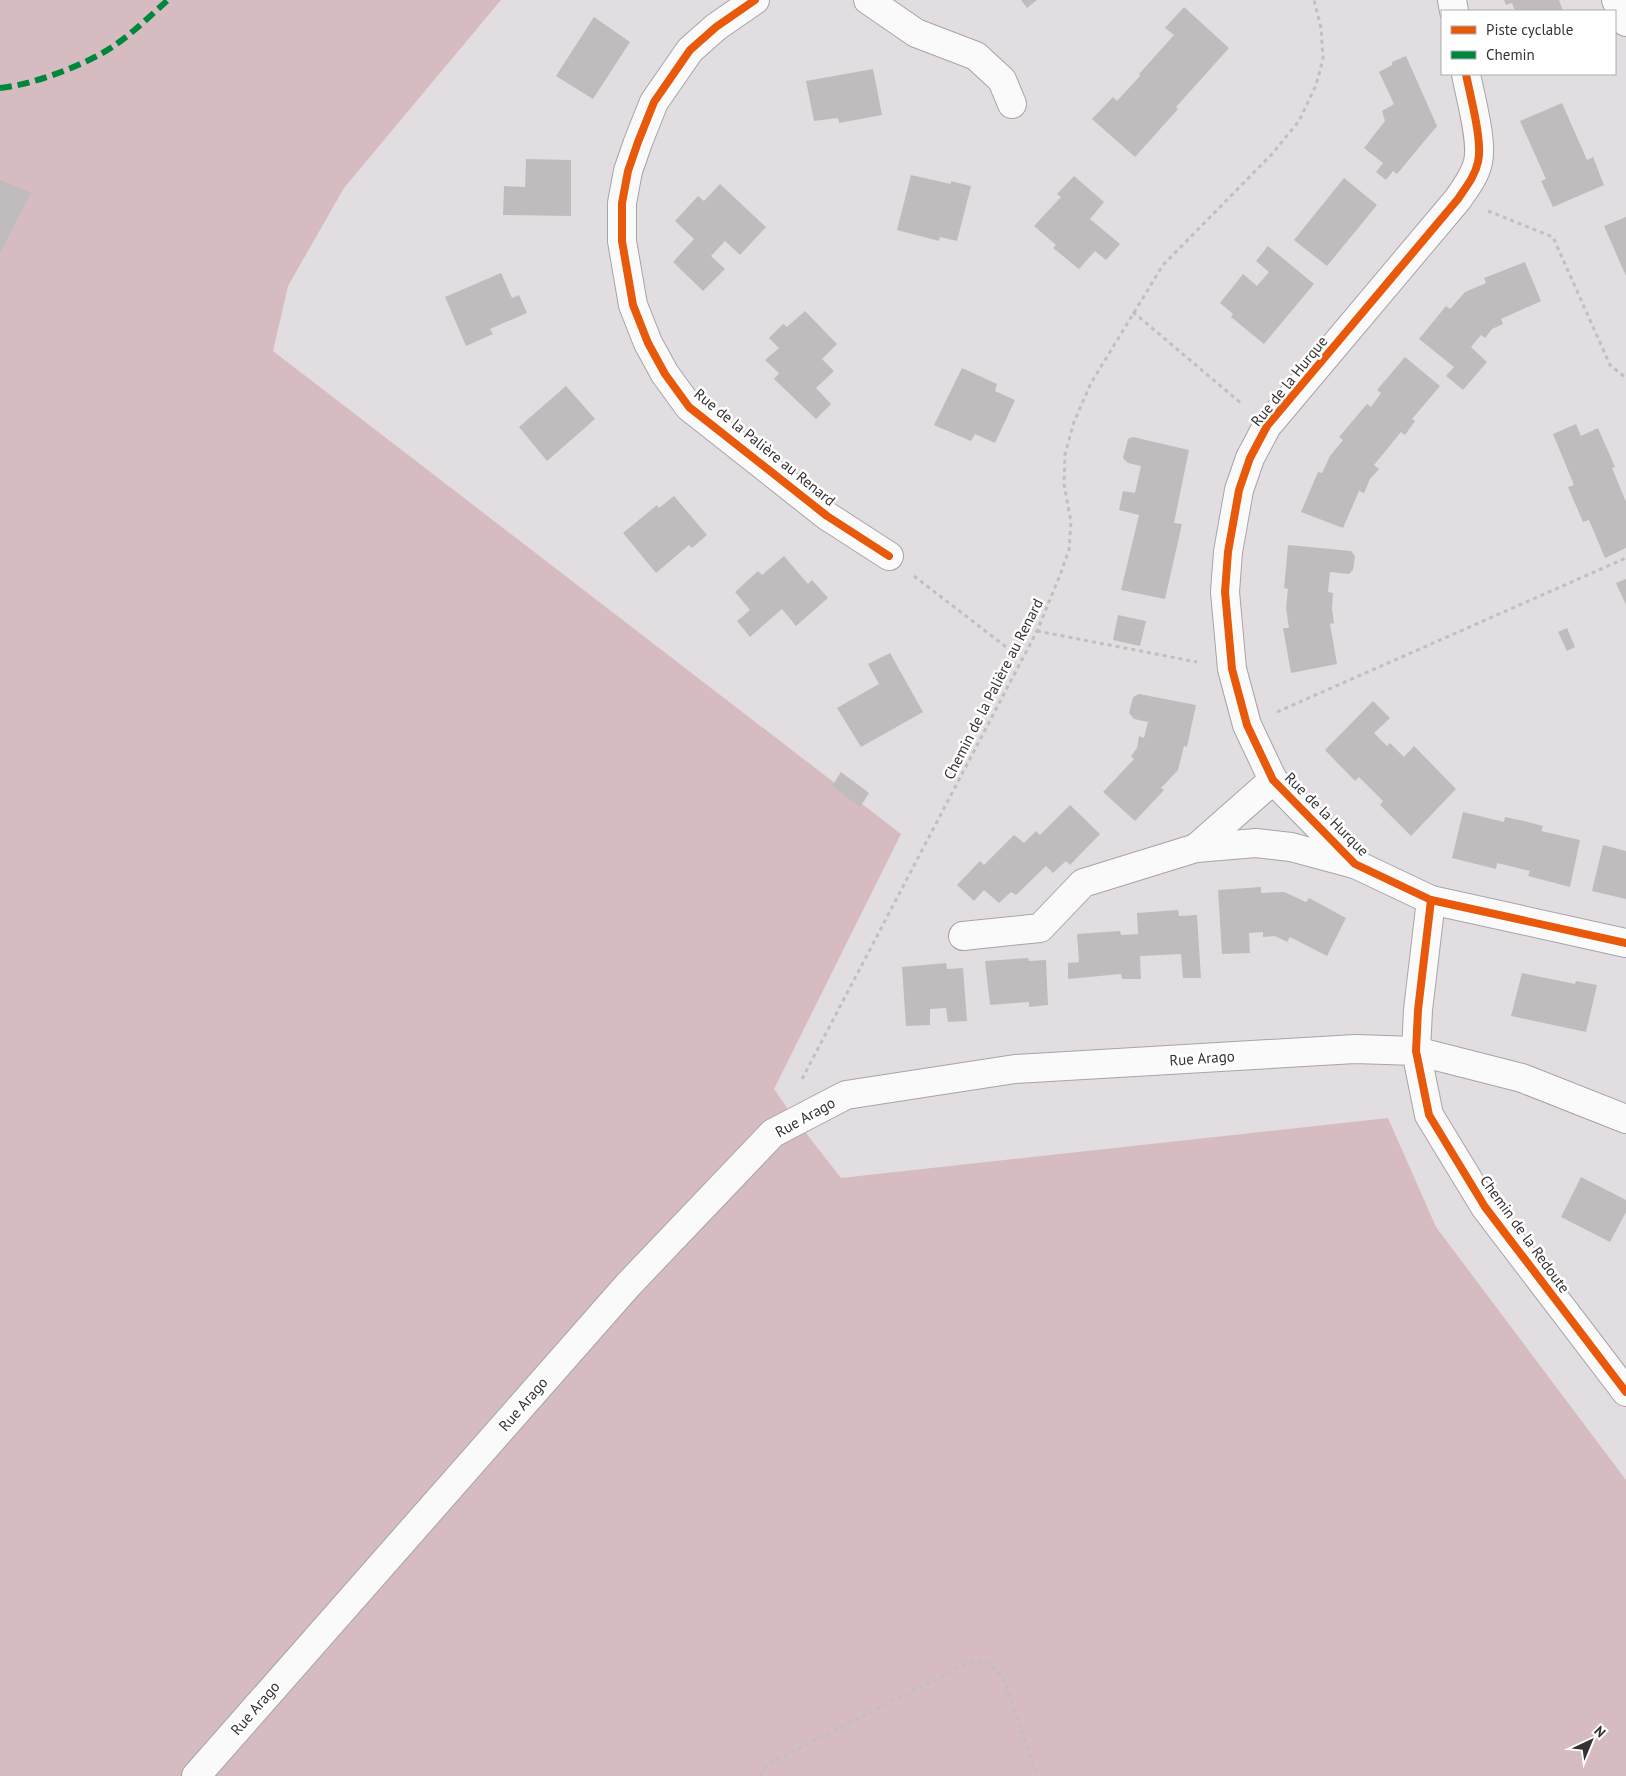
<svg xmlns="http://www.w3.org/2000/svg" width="1626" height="1776" font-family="'PT Sans',sans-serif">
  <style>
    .green { fill: #d6bcc0 }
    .building { fill: #c0bcbe }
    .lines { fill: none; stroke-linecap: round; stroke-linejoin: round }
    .minor-casing { stroke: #a7a4a6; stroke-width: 30 }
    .major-casing { stroke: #a7a4a6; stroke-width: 30 }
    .path { stroke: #c1bfbf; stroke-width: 3; stroke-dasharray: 4 4; stroke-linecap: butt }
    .minor { stroke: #fbfafa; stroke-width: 28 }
    .major { stroke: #fbfafa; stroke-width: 28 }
    .quiet { stroke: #00873e; stroke-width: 6; stroke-dasharray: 12 6; stroke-linecap: butt }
    .cycleway-casing { stroke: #fff; stroke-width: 11 }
    .cycleway { stroke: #e8590c; stroke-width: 8 }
    .labels { text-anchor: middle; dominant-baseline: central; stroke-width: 5; stroke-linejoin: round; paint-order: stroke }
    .street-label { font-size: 15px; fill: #353234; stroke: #fff }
  </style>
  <rect width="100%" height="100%" fill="#e2dde0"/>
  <path class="green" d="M0,0H501L344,188L288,286L273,351L901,834L774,1089L792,1115L841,1178L1388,1118L1436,1227L1626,1480V1776H0Z"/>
  <g class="building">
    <path d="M1021,0H1037L1027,8Z"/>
    <path d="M1504,0H1559L1563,11H1515L1512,3L1506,5Z"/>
    <path d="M1184,7L1229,48L1176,107L1178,109L1135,157L1092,119L1113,97L1117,101L1140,76L1139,74L1174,35L1165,28Z"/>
    <path d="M594,17L630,42L593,99L556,76Z"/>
    <path d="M1406,56L1437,126L1397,174L1393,171L1386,180L1376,172L1383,163L1364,148L1385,121L1382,111L1394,104L1379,72L1392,65V62Z"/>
    <path d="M873,69L882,115L839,123L838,118L814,121L806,81Z"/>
    <path d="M1562,103L1587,160L1593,157L1604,185L1553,207L1541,181L1546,179L1520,121Z"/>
    <path d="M526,159L571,160V216L503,215L504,186L525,187Z"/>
    <path d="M911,175L951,184V181L971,186L957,241L940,237L939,241L897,230Z"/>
    <path d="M1074,176L1104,202L1090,219L1120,244L1106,260L1095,251L1079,269L1053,248L1056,245L1034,226L1061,197L1057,194Z"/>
    <path d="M1344,178L1377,205L1327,266L1294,240Z"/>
    <path d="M1,180L31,193L0,253V181Z"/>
    <path d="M720,184L766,227L740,255L725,241L711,256L725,269L703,291L673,262L694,239L675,221L698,196L704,201Z"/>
    <path d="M1626,217V276L1604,226Z"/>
    <path d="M1268,246L1314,284L1264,344L1231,317L1233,314L1220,303L1243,274L1257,286L1269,272L1256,261Z"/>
    <path d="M1525,262L1541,301L1501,319L1503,324L1492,329L1485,338L1481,335L1471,347L1487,362L1463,390L1446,376L1454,367L1419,339L1446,306L1450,309L1465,292L1486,283L1484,278Z"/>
    <path d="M501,273L512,298L519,295L527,313L490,329L493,334L466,346L445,297Z"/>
    <path d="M805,311L837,344L822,359L834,371L816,388L831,404L816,419L774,379L779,373L765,360L779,348L769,338L783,324L787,327Z"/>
    <path d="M1405,357L1440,386L1412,419L1415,421L1405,435L1401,432L1374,465L1379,469L1370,479L1364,493L1359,491L1343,528L1301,512L1318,472L1322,473L1330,456L1343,440L1339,437L1367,404L1371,407L1381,393L1377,390Z"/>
    <path d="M962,368L997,384L995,391L1015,400L995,443L975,434L971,441L934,425Z"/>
    <path d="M566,386L595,419L547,461L519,427Z"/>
    <path d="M1576,424L1581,436L1598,428L1615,467L1612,468L1626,502V548L1605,558L1589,520L1583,522L1568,487L1574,485L1553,434Z"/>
    <path d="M1133,437L1189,450L1174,523L1182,524L1165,599L1121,590L1139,515L1119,510L1123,491L1135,493L1141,466L1128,463L1123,458L1128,439Z"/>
    <path d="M674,496L707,535L692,548L689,545L656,573L623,533L657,505L659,508Z"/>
    <path d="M1288,545L1351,551L1355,556L1353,570L1349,574L1330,572L1328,592L1333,593L1332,608L1334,623L1330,624L1337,664L1291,673L1283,628H1289L1286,608L1288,589L1284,588Z"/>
    <path d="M784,556L808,584L812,580L828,598L796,626L782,609L750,637L737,621L750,610L735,592L758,571L762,575Z"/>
    <path d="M1626,579V605L1616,583Z"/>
    <path d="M1118,615L1146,621L1140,646L1113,640Z"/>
    <path d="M1567,628L1575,647L1567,651L1558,632Z"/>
    <path d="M890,653L923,712L861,747L837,708L879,684L868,664Z"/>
    <path d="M1139,694L1196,705L1187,747L1184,746L1178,770L1161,788L1164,790L1135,821L1103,792L1134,759L1131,756L1137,748L1139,736L1144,738L1148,722L1134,719L1129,713L1133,697Z"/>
    <path d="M1373,701L1390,718L1374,733L1387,746L1390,743L1404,757L1414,746L1456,789L1411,836L1380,805L1383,801L1359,777L1355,781L1325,750Z"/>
    <path d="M841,772L869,793L860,807L832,786Z"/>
    <path d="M1070,805L1100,834L1070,865L1066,861L1053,873L1046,866L1016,895L1011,892L999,903L984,890L974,901L957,885L980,861L984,865L1014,835L1024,843L1036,831L1040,835Z"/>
    <path d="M1463,812L1504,822L1505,817L1524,821L1543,826L1541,831L1580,840L1570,887L1528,876L1530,871L1497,863L1496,869L1452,858Z"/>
    <path d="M1603,845L1626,851V899L1592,891Z"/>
    <path d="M1261,887V893L1284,892L1306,902L1309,898L1346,918L1327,956L1290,937L1287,942L1275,936L1263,937V932L1249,933L1250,953L1222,954L1218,890Z"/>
    <path d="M1178,910L1179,916L1197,915L1201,978H1183L1181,954L1140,956L1141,979H1122L1121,974L1068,979V963L1079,962L1077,934L1120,931L1121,935L1138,934L1137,913Z"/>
    <path d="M1028,958L1029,961L1046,960L1048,1005L1029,1007V1002L990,1005L985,961Z"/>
    <path d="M946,963L947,969L963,968L967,1021L948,1022L946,1008L930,1009V1025L906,1026L902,967Z"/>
    <path d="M1522,973L1575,984L1576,981L1597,985L1586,1032L1511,1016Z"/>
    <path d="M1581,1177L1626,1200V1212L1610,1242L1561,1217Z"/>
  </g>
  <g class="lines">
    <defs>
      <g id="minor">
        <path d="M755,0L716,27L690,50L654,102L638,142L628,171L622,203V241L633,305L648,343L665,374L689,407L827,516L889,556"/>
        <path d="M868,0L916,33L976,56L1002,80L1012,104"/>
        <path d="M1452,0L1454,11"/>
        <path d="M1616,0L1626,22"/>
        <path d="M1466,74C1470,96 1483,141 1478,162C1475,176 1466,187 1458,199L1267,426L1250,458L1239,490L1228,552L1225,592L1232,669L1247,725L1273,780L1355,864L1431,900L1626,943"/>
        <path d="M1196,848L1273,780"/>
        <path d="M1431,900L1418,1010L1416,1051L1429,1115L1485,1207L1626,1392"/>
        <path d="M963,936L1040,928L1083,883L1196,848L1256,843L1291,847L1354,864"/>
      </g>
      <path id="major" d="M196,1776L628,1285L773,1133L846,1095L1015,1069L1355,1049L1416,1051L1522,1078L1626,1119"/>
    </defs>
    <use href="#minor" class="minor-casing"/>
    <use href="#major" class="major-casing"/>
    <g class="path">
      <path d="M1488,211L1553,237L1610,365L1626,378"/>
      <path d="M1133,312L1242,404"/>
      <path d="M914,576L1023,660"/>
      <path d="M1037,631L1197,662"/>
      <path d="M1277,712L1626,558"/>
      <path d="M802,1079L1037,631L1060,575L1069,550L1071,522L1064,484L1065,454L1074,422L1091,383L1163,265L1272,154L1299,121L1316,85L1323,59L1321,28L1314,0"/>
      <path d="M760,1776L768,1764L972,1661C989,1662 992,1665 1003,1678L1037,1776"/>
    </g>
    <use href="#minor" class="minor"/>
    <use href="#major" class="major"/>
    <path class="quiet" d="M0,88C32,85 89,64 115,45C134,32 151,15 168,0"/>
    <defs>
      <g id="cycleway">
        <path d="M755,0L716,27L690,50L654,102L638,142L628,171L622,203V241L633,305L648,343L665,374L689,407L827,516L889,556"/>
        <path d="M1466,74C1470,96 1483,141 1478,162C1475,176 1466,187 1458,199L1267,426L1250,458L1239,490L1228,552L1225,592L1232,669L1247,725L1273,780L1355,864L1431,900L1626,943"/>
        <path d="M1431,900L1418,1010L1416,1051L1429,1115L1485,1207L1626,1392"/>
      </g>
    </defs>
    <use href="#cycleway" class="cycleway-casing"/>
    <use href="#cycleway" class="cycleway"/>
  </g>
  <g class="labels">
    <g class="street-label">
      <text transform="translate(1289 381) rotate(-51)">Rue de la Hurque</text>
      <text transform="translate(765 447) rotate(39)">Rue de la Palière au Renard</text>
      <text transform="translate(993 689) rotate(-63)">Chemin de la Palière au Renard</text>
      <text transform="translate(1327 814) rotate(45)">Rue de la Hurque</text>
      <text transform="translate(1202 1058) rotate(-4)">Rue Arago</text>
      <text transform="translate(805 1117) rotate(-29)">Rue Arago</text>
      <text transform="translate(1525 1234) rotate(54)">Chemin de la Redoute</text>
      <text transform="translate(523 1404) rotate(-49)">Rue Arago</text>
      <text transform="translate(255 1708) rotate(-49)">Rue Arago</text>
    </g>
  </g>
  <rect x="1441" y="10" width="175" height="65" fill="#ffffff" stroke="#aeadae"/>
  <rect x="1451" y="26" width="25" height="8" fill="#e8590c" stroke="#aeadae"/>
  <text x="1486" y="35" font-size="15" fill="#353234">Piste cyclable</text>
  <rect x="1451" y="51" width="25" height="8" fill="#00873e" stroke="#aeadae"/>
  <text x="1486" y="60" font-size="15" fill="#353234">Chemin</text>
  <g transform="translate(1591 1741) rotate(44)" stroke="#ffffff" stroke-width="4" paint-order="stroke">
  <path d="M0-4L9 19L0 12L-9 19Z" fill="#353234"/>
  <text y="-8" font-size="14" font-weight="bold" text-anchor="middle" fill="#353234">N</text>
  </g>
</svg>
